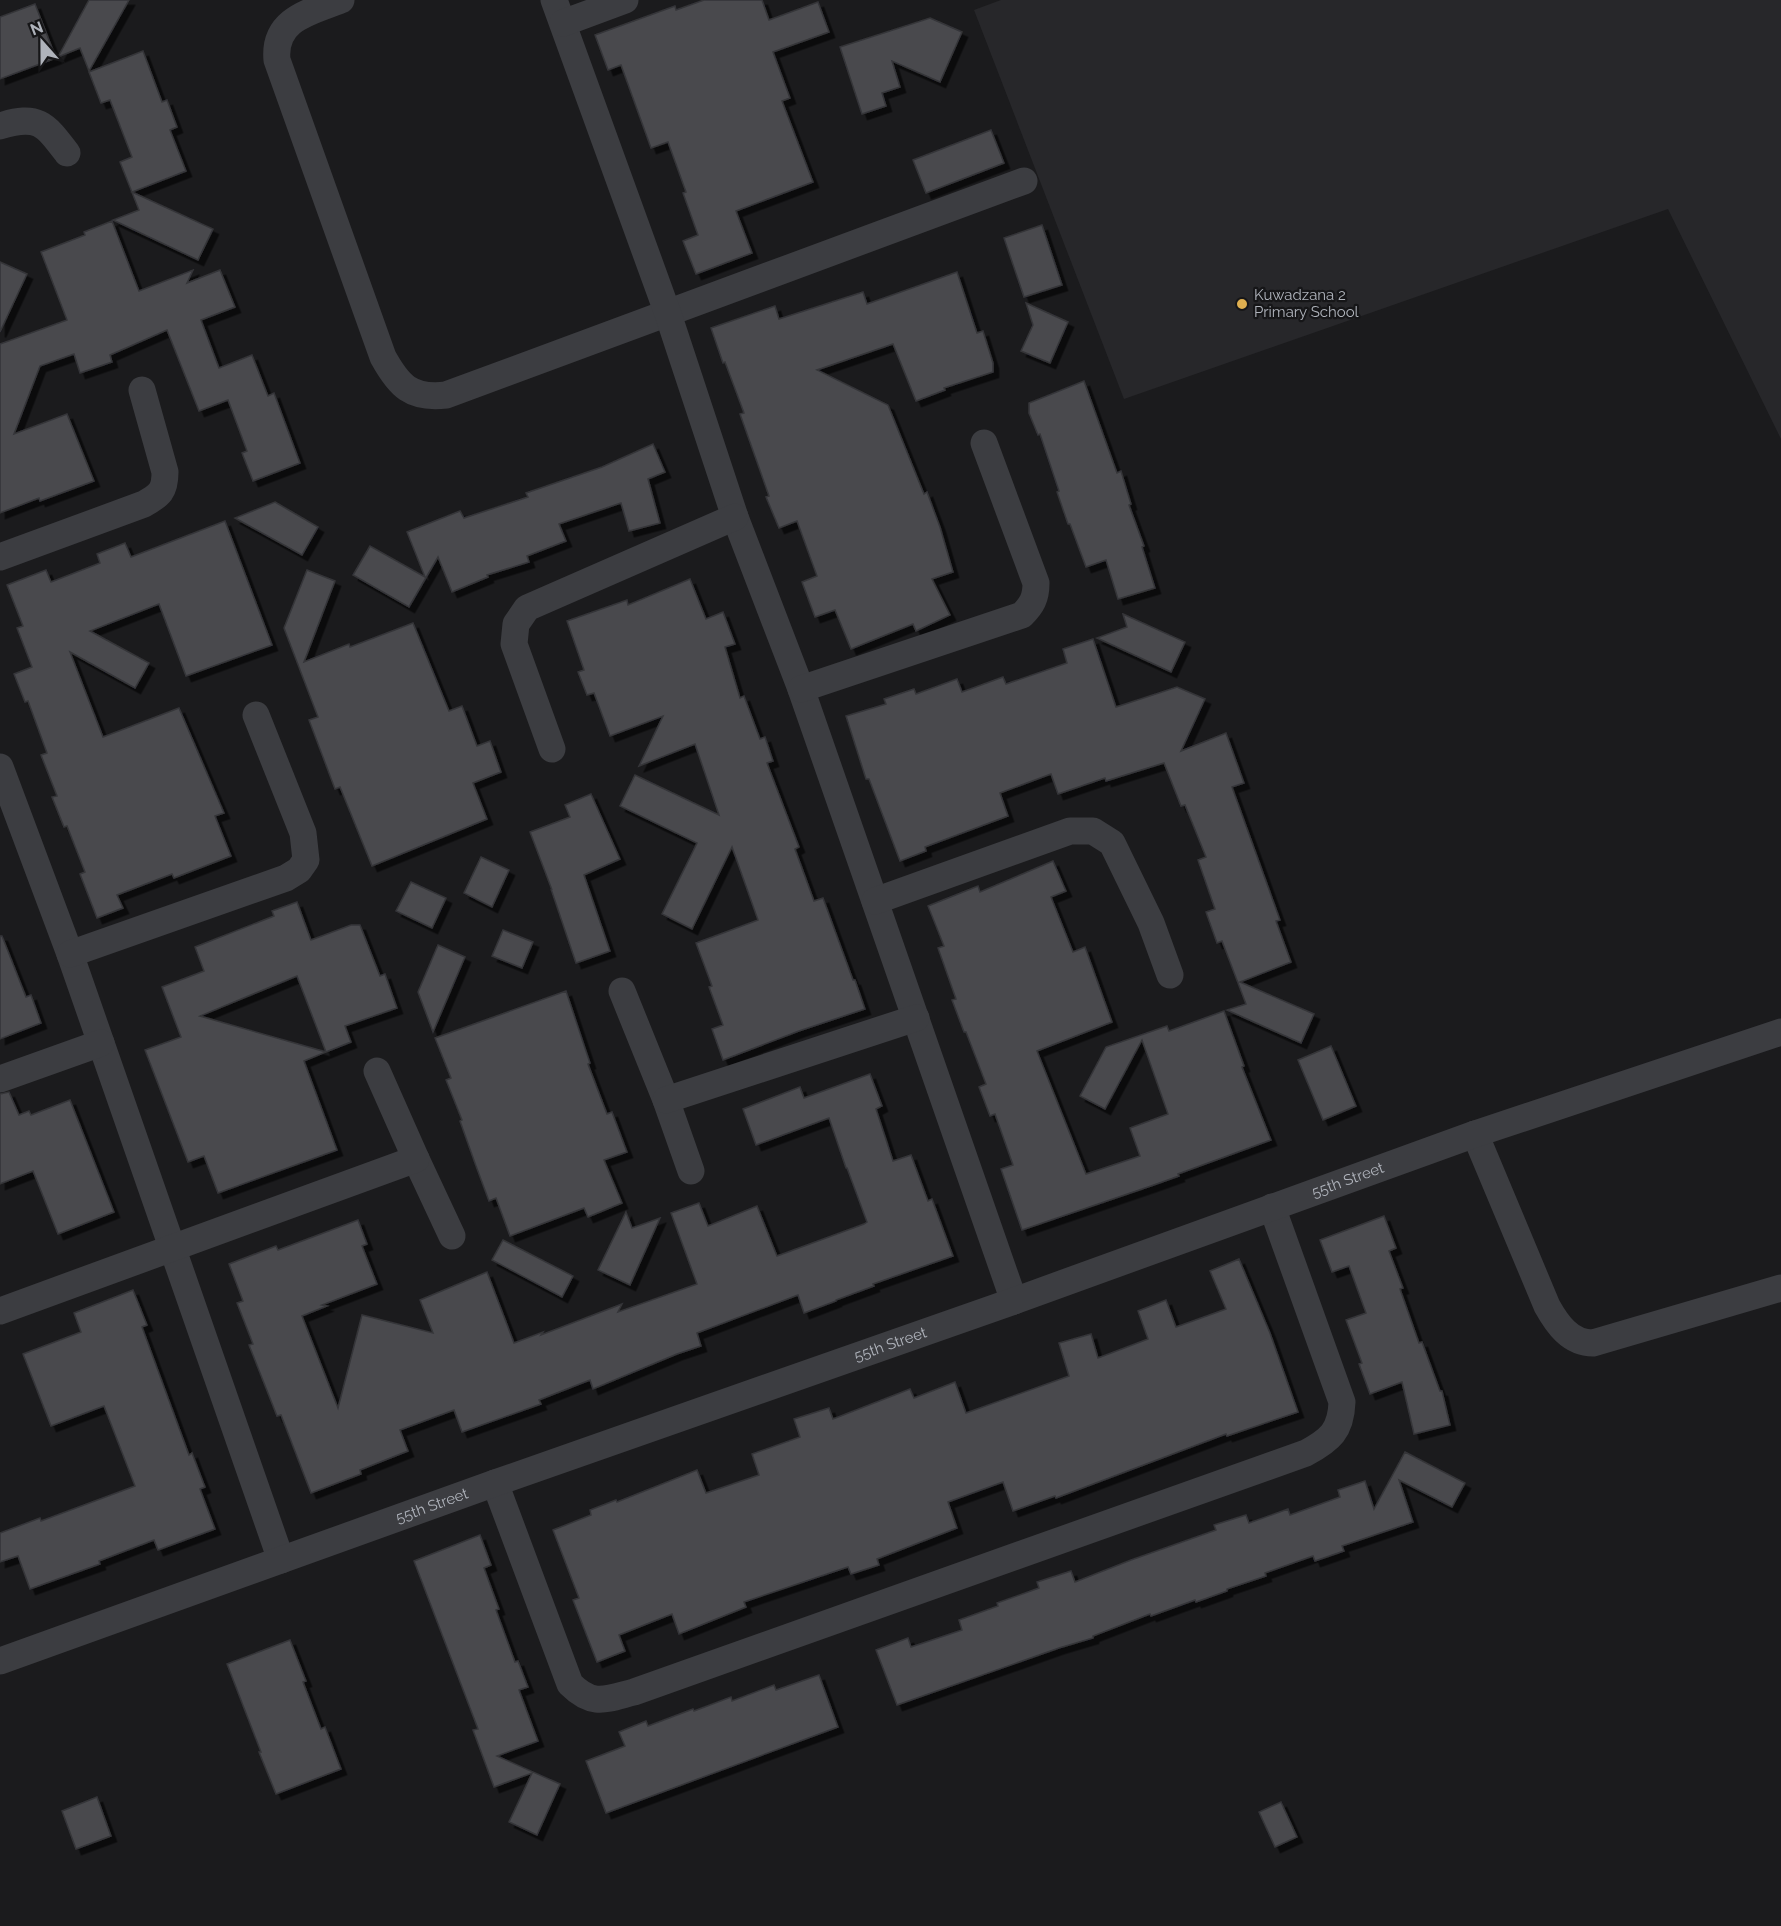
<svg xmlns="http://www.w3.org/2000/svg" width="1781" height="1926" font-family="Raleway,sans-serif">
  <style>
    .built { fill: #27272a }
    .building { fill: #48494d; stroke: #353539; stroke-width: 1.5; filter: url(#shadow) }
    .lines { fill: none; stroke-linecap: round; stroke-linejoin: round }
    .minor { stroke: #3c3d41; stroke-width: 27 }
    .poi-dot { fill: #dfaf50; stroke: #161618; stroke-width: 2 }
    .labels { text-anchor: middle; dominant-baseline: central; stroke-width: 4.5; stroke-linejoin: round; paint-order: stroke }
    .poi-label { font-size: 15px; fill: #afb3bb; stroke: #161618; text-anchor: start }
    .street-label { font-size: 15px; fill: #afb3bb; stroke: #161618 }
  </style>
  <defs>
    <filter id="shadow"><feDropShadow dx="5.5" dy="5.5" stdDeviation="0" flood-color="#0009"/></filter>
  </defs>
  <rect width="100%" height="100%" fill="#1b1b1d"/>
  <path class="built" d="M1001,0H1781V439L1668,209L1124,399L974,10Z"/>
  <g class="building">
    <path d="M89,0H129L89,71L80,48L58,57Z"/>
    <path d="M704,0H762L769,20L818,2L829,32L773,52L790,98L782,101L813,182L736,211L752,253L696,274L683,241L698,235L683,193L686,192L668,142L651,148L621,65L608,70L595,35L675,6L676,10Z"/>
    <path d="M35,4L56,58L0,79V17Z"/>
    <path d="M930,18L962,32L940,82L892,61L900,87L882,93L886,106L862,114L840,47Z"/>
    <path d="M143,51L162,102L167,100L177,127L170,130L186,171L132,192L213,229L198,260L113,220L139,210L120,162L132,157L110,100L101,103L89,72Z"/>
    <path d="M991,130L1004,163L926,193L913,160Z"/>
    <path d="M112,221L139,291L193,270L187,283L220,270L235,307L201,320L219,368L252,355L268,396L274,393L300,463L253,481L242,453L247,451L228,400L199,411L167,330L110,355L112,362L80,373L74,354L40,366L14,434L67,414L94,481L40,501L39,498L0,513V344L67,320L41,252L85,235L84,232Z"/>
    <path d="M1042,225L1062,285L1024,297L1004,238Z"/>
    <path d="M0,262L27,274L0,332Z"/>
    <path d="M957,272L977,333L983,331L993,363V372L944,388L945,390L916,401L893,344L817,370L888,405L924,494L927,492L940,527L953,572L932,579L950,615L916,631L913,624L851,649L835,610L815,617L802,582L817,576L797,521L779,528L766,497L769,496L740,414L744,413L725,362L723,363L711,328L775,306L779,319L863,292L867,304Z"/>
    <path d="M1026,303L1068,322L1050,363L1021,351L1033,325Z"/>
    <path d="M1084,381L1117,473L1121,471L1131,504L1129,505L1144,546L1142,547L1155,588L1118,599L1106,560L1086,567L1070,524H1068L1057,492L1059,491L1040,434L1038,435L1029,413V403Z"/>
    <path d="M653,444L665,472L648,479L660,523L629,531L621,503L559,524L566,541L527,556L529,562L487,575L488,577L452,592L438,557L409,607L353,575L370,546L425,577L407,532L460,511L464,518L528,497L526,493L602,467Z"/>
    <path d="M275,502L318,527L302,555L235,518Z"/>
    <path d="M225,521L272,645L186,676L159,604L90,631L149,663L135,688L70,652L103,737L179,708L224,813L215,816L231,856L174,878L172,874L117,895L123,908L97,918L80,874L85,872L67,826L64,827L52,797L57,796L41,755L47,753L28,701L25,702L14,674L32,667L17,628L23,626L7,585L46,570L51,582L100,563L97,554L125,543L131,557Z"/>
    <path d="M307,570L335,581L304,662L349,644L350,647L413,623L449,711L462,706L477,746L490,741L501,772L473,783L487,819L372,866L340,787L335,789L309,720L318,717L284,628Z"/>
    <path d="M690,579L706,619L723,612L735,644L725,647L740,698L744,696L760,739L765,737L773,761L767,763L799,847L795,849L814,901L823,898L853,980H855L865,1009L799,1031L723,1060L712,1029L723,1025L709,987L712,986L696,943L758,920L732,847L692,929L662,914L697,843L620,806L635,775L719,815L695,744L639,766L663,716L610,736L594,693L587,695L578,672L584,670L567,621L627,600L628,605Z"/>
    <path d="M1123,614L1185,642L1171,672L1097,638L1127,627Z"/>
    <path d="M1093,639L1116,707L1177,687L1205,699L1181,751L1226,733L1244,783L1232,787L1280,920L1276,921L1291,962L1240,982L1314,1014L1301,1043L1227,1010L1246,1004L1222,941L1217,943L1206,912L1215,909L1198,860L1206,857L1185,805L1181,806L1164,763L1106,781L1105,778L1058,794L1051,774L1000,793L1008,816L925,847L926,851L900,861L869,779H866L846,716L886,704L884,699L914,689L916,694L957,679L962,692L1003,677L1006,684L1067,663L1063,649Z"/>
    <path d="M591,794L620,859L584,875L610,951L576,963L551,889L552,890L530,832L570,817L565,805Z"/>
    <path d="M481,857L509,870L492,907L464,893Z"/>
    <path d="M1053,861L1066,891L1051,897L1073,952L1085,947L1112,1022L1037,1051L1086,1174L1140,1156L1130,1128L1168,1114L1142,1040L1105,1109L1080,1096L1106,1047L1167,1026L1169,1031L1224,1011L1244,1066L1242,1067L1271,1140L1178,1174L1179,1176L1151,1186L1022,1230L1001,1169L1013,1165L995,1114L990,1116L979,1087L986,1084L966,1032H964L952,1000L956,999L938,948L944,946L928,906L978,886L980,892Z"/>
    <path d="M411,882L446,898L432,928L396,911Z"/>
    <path d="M297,902L311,940L351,925H360L380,976L385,974L397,1008L345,1026L351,1042L326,1052L297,976L200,1016L326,1052L304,1061L337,1150L218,1193L204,1156L188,1162L145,1050L181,1037L162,987L204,971L195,947L274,916L272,911Z"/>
    <path d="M503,930L533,942L522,968L492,956Z"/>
    <path d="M0,936H2L26,997L31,995L41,1023L0,1039Z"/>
    <path d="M438,945L465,957L433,1032L418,992Z"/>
    <path d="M566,991L590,1063L588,1064L607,1114L612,1112L627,1152L604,1160L622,1203L588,1217L584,1208L510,1236L496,1198L489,1201L476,1166L460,1121L462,1120L446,1080L451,1078L435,1038Z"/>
    <path d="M1331,1046L1356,1106L1323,1120L1298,1060Z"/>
    <path d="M870,1074L882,1106L876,1109L893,1161L911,1155L928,1201L932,1199L953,1256L873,1284L874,1286L836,1300V1301L804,1313L798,1295L697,1333L701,1346L677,1354L593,1389L590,1380L539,1400L541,1404L462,1432L454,1410L400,1430L408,1451L360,1470L361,1474L311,1493L281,1415L277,1416L249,1345L253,1344L237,1303L243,1301L229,1264L276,1246L278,1250L358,1220L367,1244L362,1246L377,1284L322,1305L327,1306L302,1316L338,1408L362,1315L433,1333L420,1300L487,1272L514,1343L543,1332L541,1335L622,1304L618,1312L697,1284L671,1213L699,1203L708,1226L757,1206L777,1256L864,1224L867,1222L847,1168H846L829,1118L756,1145L743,1109L800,1087L804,1098Z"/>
    <path d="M9,1092L19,1115L29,1111L31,1115L70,1100L114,1212L58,1234L33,1171L0,1184V1094Z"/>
    <path d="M626,1212L632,1228L660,1218L630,1285L598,1270Z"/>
    <path d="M1384,1216L1396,1248L1389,1251L1403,1288L1400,1289L1419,1343L1422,1342L1440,1391H1442L1450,1425L1414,1434L1402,1382L1370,1394L1359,1364L1362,1363L1346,1320L1366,1313L1349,1266L1332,1272L1320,1240Z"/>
    <path d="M503,1240L573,1276L562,1297L492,1260Z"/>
    <path d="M1239,1259L1270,1333L1298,1412L1227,1436L1226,1434L1056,1498L1055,1496L1013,1511L1003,1482L948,1502L957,1528L877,1559L879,1565L851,1574L848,1567L744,1602L746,1607L679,1634L672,1614L619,1635L625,1651L597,1662L573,1600L579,1598L553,1530L591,1515L590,1510L616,1500L617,1502L697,1470L706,1493L759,1475L752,1454L800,1437L794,1419L829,1408L833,1419L910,1389L914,1398L955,1382L966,1413L1069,1376L1059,1343L1091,1334L1098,1358L1148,1339L1138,1311L1166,1300L1176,1327L1226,1309L1210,1271Z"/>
    <path d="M133,1290L147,1325L142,1327L189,1455L192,1453L205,1487L200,1489L215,1529L158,1550L154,1540L99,1561L100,1564L30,1589L18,1556L0,1562V1533L40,1518L41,1521L135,1486L104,1406L51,1426L23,1354L81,1332L74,1313Z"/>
    <path d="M1405,1452L1465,1483L1452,1507L1399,1480L1413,1522L1342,1546L1344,1551L1315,1561L1313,1556L1265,1573L1266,1576L1227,1589V1591L1196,1602L1195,1600L1151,1616L1150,1614L1093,1636V1638L1059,1648L897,1705L876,1650L908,1638L911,1647L962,1630L959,1620L998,1606L997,1603L1039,1588L1037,1582L1071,1571L1075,1582L1131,1560L1216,1530L1214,1525L1246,1515L1249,1523L1288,1509L1290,1515L1340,1497L1338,1490L1365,1481L1374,1509Z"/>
    <path d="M480,1535L491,1565L484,1568L499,1609L496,1610L515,1662L518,1661L528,1687L519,1690L538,1741L497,1756L560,1784L537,1835L509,1822L532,1773L494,1787L473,1730L478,1729L414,1561Z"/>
    <path d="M290,1640L306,1681L303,1682L321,1729L325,1727L341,1769L276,1794L259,1752H261L227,1664Z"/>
    <path d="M819,1675L838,1727L606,1813L586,1761L625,1746L619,1732L646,1721L648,1726L693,1709L694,1711L731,1697L732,1701L774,1685L776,1690Z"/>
    <path d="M97,1797L111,1836L76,1849L62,1811Z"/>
    <path d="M1281,1802L1297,1837L1275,1847L1259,1812Z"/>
  </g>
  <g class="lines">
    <g class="minor">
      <path d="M341,0C310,12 273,19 277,60L383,357C399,386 411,399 446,395L1024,181"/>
      <path d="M554,0L668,314L735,517L801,689L1014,1301"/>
      <path d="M563,23L625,0"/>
      <path d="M0,126C38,114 45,124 67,153"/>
      <path d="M0,557L144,504C160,495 165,491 165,472L142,390"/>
      <path d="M801,689L1022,615C1032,605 1036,598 1036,583L984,443"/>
      <path d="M552,749L514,644L516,624L527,608L735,517"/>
      <path d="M0,767L70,954L281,1560"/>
      <path d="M875,901L1070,831H1093L1112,843L1151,923L1170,975"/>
      <path d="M70,954L286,878L299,870L306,860L303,833L256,715"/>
      <path d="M622,991L666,1100L691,1171"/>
      <path d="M0,1079L101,1043"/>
      <path d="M666,1100L916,1018"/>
      <path d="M1475,1134L1547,1306C1557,1324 1570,1343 1593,1343L1781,1288"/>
      <path d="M416,1159L452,1236"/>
      <path d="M0,1311L416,1159L377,1071"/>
      <path d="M495,1483L570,1684C593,1707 606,1699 634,1692L1306,1453C1330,1440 1341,1431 1342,1402L1272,1207"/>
      <path id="s1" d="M0,1661L495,1483L1014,1301L1475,1134L1781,1032"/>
    </g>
  </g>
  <circle class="poi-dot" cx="1242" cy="304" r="6"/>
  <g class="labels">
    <g class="poi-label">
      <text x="1254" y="295">Kuwadzana 2<tspan x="1254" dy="17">Primary School</tspan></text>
    </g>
    <g class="street-label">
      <text stroke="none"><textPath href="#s1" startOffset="1431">55th Street</textPath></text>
      <text stroke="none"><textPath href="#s1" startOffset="945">55th Street</textPath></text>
      <text stroke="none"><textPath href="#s1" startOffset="459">55th Street</textPath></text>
    </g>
  </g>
  <g transform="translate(42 42) rotate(339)" stroke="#161618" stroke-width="4.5" paint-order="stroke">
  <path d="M0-4.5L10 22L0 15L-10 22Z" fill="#afb3bb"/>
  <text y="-9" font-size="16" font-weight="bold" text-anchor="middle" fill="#afb3bb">N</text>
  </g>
</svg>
